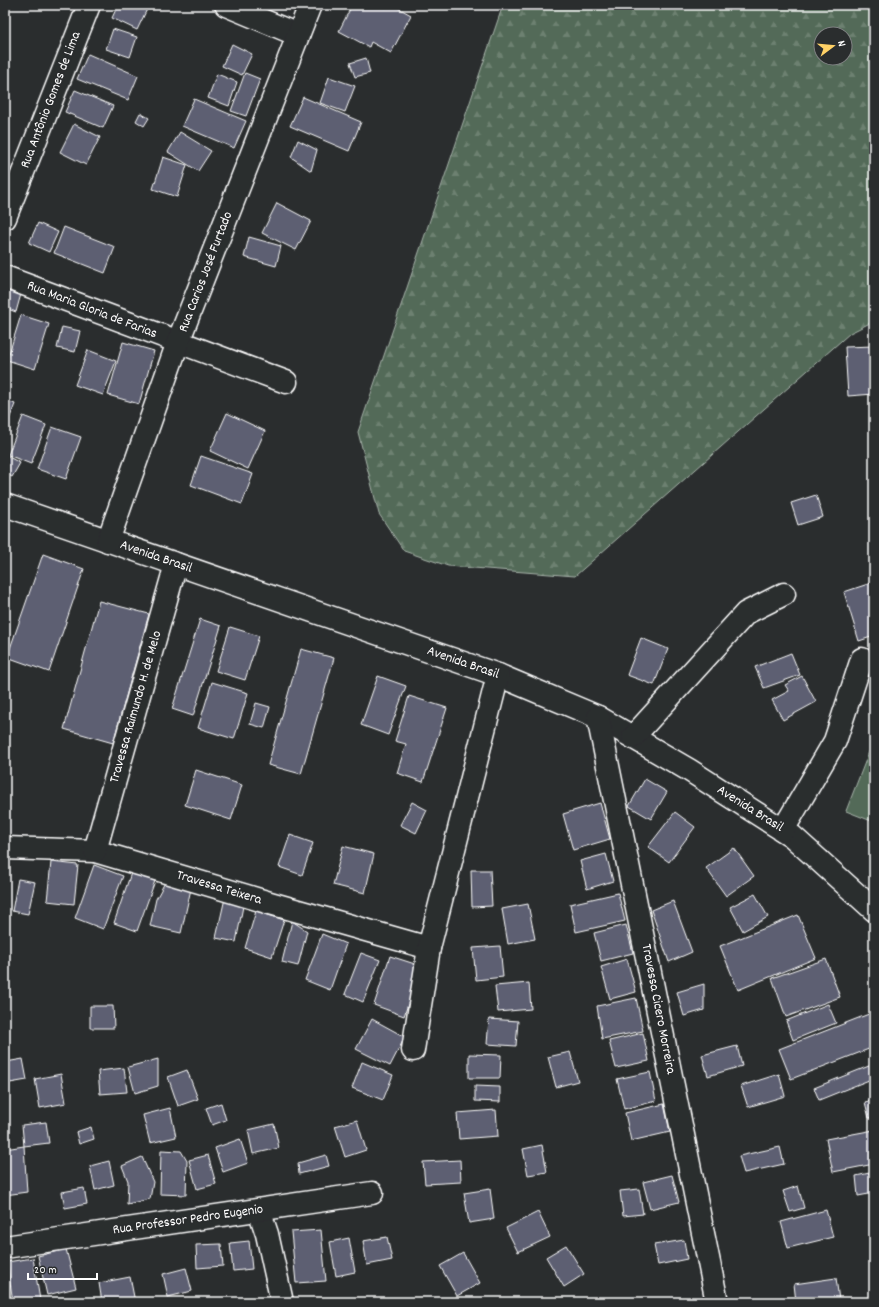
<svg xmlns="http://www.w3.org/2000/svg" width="879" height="1307" font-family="Dekko,sans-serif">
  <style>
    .forest { fill: url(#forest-firs); stroke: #a9b5ac; fill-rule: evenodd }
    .garden { fill: #536b58; stroke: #a9b5ac }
    .building { fill: #5d5f72; stroke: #fff }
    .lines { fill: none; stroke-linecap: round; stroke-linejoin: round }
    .minor-casing { stroke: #fff; stroke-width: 25 }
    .minor { stroke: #2a2d2e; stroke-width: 22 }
    .labels { text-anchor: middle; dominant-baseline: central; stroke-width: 3.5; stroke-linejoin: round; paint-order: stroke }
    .street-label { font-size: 14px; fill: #fff; stroke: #2a2d2e }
  </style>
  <defs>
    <pattern id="forest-firs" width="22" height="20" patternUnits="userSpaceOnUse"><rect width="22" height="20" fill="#536b58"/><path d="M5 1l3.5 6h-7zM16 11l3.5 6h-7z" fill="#6d8171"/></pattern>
  </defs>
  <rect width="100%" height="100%" fill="#2a2d2e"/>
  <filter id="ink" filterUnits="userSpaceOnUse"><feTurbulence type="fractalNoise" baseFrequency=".025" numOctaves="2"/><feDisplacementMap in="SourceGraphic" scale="8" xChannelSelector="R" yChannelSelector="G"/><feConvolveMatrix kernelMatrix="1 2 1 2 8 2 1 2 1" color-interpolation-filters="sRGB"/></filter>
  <g filter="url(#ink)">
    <path class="forest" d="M503,5H874V321L850,333L575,576L448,566L404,551L379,514L358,432ZM821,34H845V58H821Z"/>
    <path class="garden" d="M874,739V822L846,811Z"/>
    <g class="building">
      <path d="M118,5H149L137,30L112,18Z"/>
      <path d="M281,5H298L296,12Z"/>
      <path d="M352,5H381L386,8L387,5H393L411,15L391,53L371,42L369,47L339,31Z"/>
      <path d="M113,29L137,37L130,57L106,49Z"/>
      <path d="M232,44L252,54L242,75L222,66Z"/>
      <path d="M88,54L138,76L128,100L77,79Z"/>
      <path d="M366,58L370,73L355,77L350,63Z"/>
      <path d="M245,73L260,79L246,116L231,111Z"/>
      <path d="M217,74L237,82L229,106L208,98Z"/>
      <path d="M329,77L355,86L345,112L320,103Z"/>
      <path d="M75,90L113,106L103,128L65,112Z"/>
      <path d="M303,97L361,122L349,151L290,126Z"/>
      <path d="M194,99L246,121L234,148L182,126Z"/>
      <path d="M140,113L149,118L144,126L136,121Z"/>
      <path d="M74,124L100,137L86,165L60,152Z"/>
      <path d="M180,132L211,151L198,171L168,152Z"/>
      <path d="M298,140L317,150L311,171L291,157Z"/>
      <path d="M163,157L187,165L177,197L153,189Z"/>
      <path d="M277,203L311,221L296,250L262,233Z"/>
      <path d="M38,223L58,232L49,252L29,243Z"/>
      <path d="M64,227L115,247L105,273L54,253Z"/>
      <path d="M249,237L281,246L276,266L244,257Z"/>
      <path d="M5,289L21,294L16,312L5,308Z"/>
      <path d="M21,315L49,324L35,369L7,360Z"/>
      <path d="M62,327L80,331L75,352L57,348Z"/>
      <path d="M123,342L154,351L139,404L108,395Z"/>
      <path d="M874,346V394L848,396L845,347Z"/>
      <path d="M88,350L116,361L103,395L75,385Z"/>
      <path d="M5,400L15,404L5,430Z"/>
      <path d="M227,413L265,431L248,469L210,451Z"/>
      <path d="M23,416L46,425L31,464L8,455Z"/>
      <path d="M52,427L81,437L66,479L37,469Z"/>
      <path d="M5,455L20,463L12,477L5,473Z"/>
      <path d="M201,456L253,474L242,504L191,485Z"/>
      <path d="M816,495L823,517L798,525L791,503Z"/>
      <path d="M43,554L84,569L49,672L7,657Z"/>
      <path d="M874,582V636L859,641L844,592Z"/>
      <path d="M99,601L149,614L113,743L64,729Z"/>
      <path d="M200,619L221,626L193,716L172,709Z"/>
      <path d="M230,627L259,636L245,680L216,671Z"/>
      <path d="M641,638L668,649L654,685L627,675Z"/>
      <path d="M301,649L334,658L301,774L268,765Z"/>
      <path d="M791,653L800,675L764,688L755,667Z"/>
      <path d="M378,676L406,686L388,735L361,725Z"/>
      <path d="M802,676L816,702L783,720L772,700L789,691L785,685Z"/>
      <path d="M212,682L248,693L234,739L198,728Z"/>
      <path d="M409,696L447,708L423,782L397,773L406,744L395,741Z"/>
      <path d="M256,703L270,707L264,728L250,724Z"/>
      <path d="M196,770L242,785L231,820L185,805Z"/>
      <path d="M645,779L667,792L651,819L629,806Z"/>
      <path d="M412,802L427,810L416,833L400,825Z"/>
      <path d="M600,803L610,839L573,850L563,814Z"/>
      <path d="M675,812L695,827L669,862L648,847Z"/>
      <path d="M290,835L313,843L302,875L279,867Z"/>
      <path d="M343,846L374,854L365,893L333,885Z"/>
      <path d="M734,848L754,876L726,896L706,868Z"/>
      <path d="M606,854L613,881L587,889L580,861Z"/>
      <path d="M51,862L78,865L74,904L47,901Z"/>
      <path d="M94,865L123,876L103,929L75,918Z"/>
      <path d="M132,870L156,878L137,931L114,923Z"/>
      <path d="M471,870H490L492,906L472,907Z"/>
      <path d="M169,875L193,880L181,933L150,926L156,899Z"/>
      <path d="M18,879L35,882L28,914L12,911Z"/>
      <path d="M618,893L625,921L576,932L570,904Z"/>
      <path d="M755,894L768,917L743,931L730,907Z"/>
      <path d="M225,898L244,901L236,942L216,938Z"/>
      <path d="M673,901L692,952L669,962L651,910Z"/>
      <path d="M528,904L535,939L508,944L502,909Z"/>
      <path d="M256,911L284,920L272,957L245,948Z"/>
      <path d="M798,915L816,958L738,990L720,946Z"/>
      <path d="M292,921L307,931L298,966L282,962Z"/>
      <path d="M626,925L633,953L601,961L594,933Z"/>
      <path d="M322,934L346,944L330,990L305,980Z"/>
      <path d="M500,946L503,977L476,980L473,948Z"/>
      <path d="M361,953L380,960L363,1002L345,994Z"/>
      <path d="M390,956L421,966L404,1016L374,1005Z"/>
      <path d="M627,959L636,992L610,999L601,967Z"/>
      <path d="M826,959L840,997L786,1017L772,978Z"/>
      <path d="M529,983L531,1009L498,1012L495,986Z"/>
      <path d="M704,984V1010L684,1016L677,992Z"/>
      <path d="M636,998L643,1031L602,1039L597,1006Z"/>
      <path d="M828,1004L836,1023L793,1040L786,1021Z"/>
      <path d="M90,1006H113L114,1028H90Z"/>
      <path d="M874,1012V1047L791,1079L779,1049Z"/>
      <path d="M372,1019L405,1037L390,1066L356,1049Z"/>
      <path d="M489,1019L518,1021L516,1046L487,1044Z"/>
      <path d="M643,1033L649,1061L616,1068L609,1041Z"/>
      <path d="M737,1046L742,1066L708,1076L702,1055Z"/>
      <path d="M570,1052L578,1081L556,1087L548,1057Z"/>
      <path d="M469,1054L501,1055L500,1078H469Z"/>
      <path d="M23,1059L27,1080L10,1083L6,1062Z"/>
      <path d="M158,1059V1086L135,1093L128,1067Z"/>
      <path d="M362,1062L393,1075L383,1100L352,1088Z"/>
      <path d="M874,1064V1078L819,1100L814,1088Z"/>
      <path d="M124,1068L127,1092L100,1094L98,1071Z"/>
      <path d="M187,1070L198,1099L178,1106L168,1077Z"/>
      <path d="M650,1072L656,1101L624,1109L617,1079Z"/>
      <path d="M61,1074L66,1103L40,1108L35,1079Z"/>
      <path d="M779,1074L785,1096L748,1107L741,1086Z"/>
      <path d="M475,1086L500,1087V1102L475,1101Z"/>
      <path d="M874,1100V1117L869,1118L865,1102Z"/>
      <path d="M221,1103L226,1120L212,1125L206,1108Z"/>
      <path d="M664,1104L670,1132L631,1141L625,1113Z"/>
      <path d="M170,1108L176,1137L150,1143L143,1115Z"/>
      <path d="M496,1110L498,1136L459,1139L457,1113Z"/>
      <path d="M357,1120L366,1150L345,1157L335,1126Z"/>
      <path d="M46,1122L49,1143L24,1146L22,1125Z"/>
      <path d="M274,1124L279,1148L253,1154L248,1130Z"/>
      <path d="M91,1127L94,1139L79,1144L76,1132Z"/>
      <path d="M874,1130V1164L833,1172L826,1139Z"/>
      <path d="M240,1139L248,1163L223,1172L215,1148Z"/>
      <path d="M542,1145L547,1172L528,1175L523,1149Z"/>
      <path d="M24,1146L27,1192L5,1195V1149Z"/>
      <path d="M780,1147L784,1164L744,1173L739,1156Z"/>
      <path d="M161,1150L181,1151L187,1161L186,1195L160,1194Z"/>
      <path d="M208,1155L216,1184L197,1189L189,1160Z"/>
      <path d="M326,1155L329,1166L299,1174L298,1163Z"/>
      <path d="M142,1157L153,1182L150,1199L127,1204L128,1181L122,1166Z"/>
      <path d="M460,1160L461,1182L425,1184L423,1162Z"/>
      <path d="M109,1161L114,1185L95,1190L90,1166Z"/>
      <path d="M874,1172V1193L858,1196L856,1176Z"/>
      <path d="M672,1175L679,1202L650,1209L643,1182Z"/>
      <path d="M798,1186L804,1208L790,1212L783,1191Z"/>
      <path d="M84,1188L87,1204L65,1208L62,1192Z"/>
      <path d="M490,1189L494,1219L469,1223L464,1193Z"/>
      <path d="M639,1189L643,1214L623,1216L620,1191Z"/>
      <path d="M826,1210L833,1237L788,1248L781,1222Z"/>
      <path d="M538,1212L550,1237L518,1252L506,1228Z"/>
      <path d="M321,1230L326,1281L296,1283L291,1232Z"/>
      <path d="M387,1237L392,1260L367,1265L363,1241Z"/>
      <path d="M349,1238L355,1272L336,1276L330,1242Z"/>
      <path d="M684,1240L687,1259L658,1265L654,1245Z"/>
      <path d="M249,1241L252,1269L233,1271L230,1243Z"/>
      <path d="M221,1244L223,1266L197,1268L196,1245Z"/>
      <path d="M566,1245L584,1274L564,1287L546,1257Z"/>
      <path d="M66,1249L76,1288L47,1295L38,1256Z"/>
      <path d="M463,1253L480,1283L457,1296L440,1266Z"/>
      <path d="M33,1258L40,1300L13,1302L7,1262Z"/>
      <path d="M186,1268L192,1291L168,1297L163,1274Z"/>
      <path d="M130,1277L135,1302H102L99,1283Z"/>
      <path d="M836,1278L839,1300L796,1302L794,1284Z"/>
    </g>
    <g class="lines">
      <defs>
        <g id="minor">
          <path d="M226,5L298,35"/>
          <path d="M5,218L89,5"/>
          <path d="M5,277L286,382"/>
          <path d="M5,505L498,675L598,717L689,770L792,836L874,910"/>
          <path d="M108,541L178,342L310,5"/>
          <path d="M598,717L717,1302"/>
          <path d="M633,737L746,613L784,594"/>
          <path d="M783,830L835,741L862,659"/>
          <path d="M5,848L95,851L270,903L429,948"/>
          <path d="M95,851L176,564"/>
          <path d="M413,1050L429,948L498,675"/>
          <path d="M259,1210L267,1234L282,1302"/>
          <path d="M5,1247L372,1193"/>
        </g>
      </defs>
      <use href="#minor" class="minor-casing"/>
      <use href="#minor" class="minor"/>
    </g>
  </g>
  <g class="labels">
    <g class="street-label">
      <text transform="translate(51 100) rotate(-69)">Rua Antônio Gomes de Lima</text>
      <text transform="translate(206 272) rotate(-69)">Rua Carios José Furtado</text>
      <text transform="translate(92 310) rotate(21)">Rua Maria Gloria de Farias</text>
      <text transform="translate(156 557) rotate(19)">Avenida Brasil</text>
      <text transform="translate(463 663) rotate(19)">Avenida Brasil</text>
      <text transform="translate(136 707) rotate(-74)">Travessa Raimundo H. de Melo</text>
      <text transform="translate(750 809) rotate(32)">Avenida Brasil</text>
      <text transform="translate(219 888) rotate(17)">Travessa Teixera</text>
      <text transform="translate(658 1009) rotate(79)">Travessa Cicero Morreira</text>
      <text transform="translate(188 1220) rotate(-8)">Rua Professor Pedro Eugenio</text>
    </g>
  </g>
  <rect width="879" height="1307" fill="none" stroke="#2a2d2e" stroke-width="20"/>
  <rect x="10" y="10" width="859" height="1287" fill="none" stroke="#fff" stroke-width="1.5" filter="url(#ink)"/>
  <g transform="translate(833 46) rotate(74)"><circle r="19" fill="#2a2d2e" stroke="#7f8182"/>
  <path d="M0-3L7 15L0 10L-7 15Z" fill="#ffd166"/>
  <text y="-6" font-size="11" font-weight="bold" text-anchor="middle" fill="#ffffff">N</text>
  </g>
  <path d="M28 1273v6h69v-6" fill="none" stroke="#ffffff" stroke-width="2"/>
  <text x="34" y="1273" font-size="12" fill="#ffffff" stroke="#2a2d2e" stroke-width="3" paint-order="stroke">20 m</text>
</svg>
